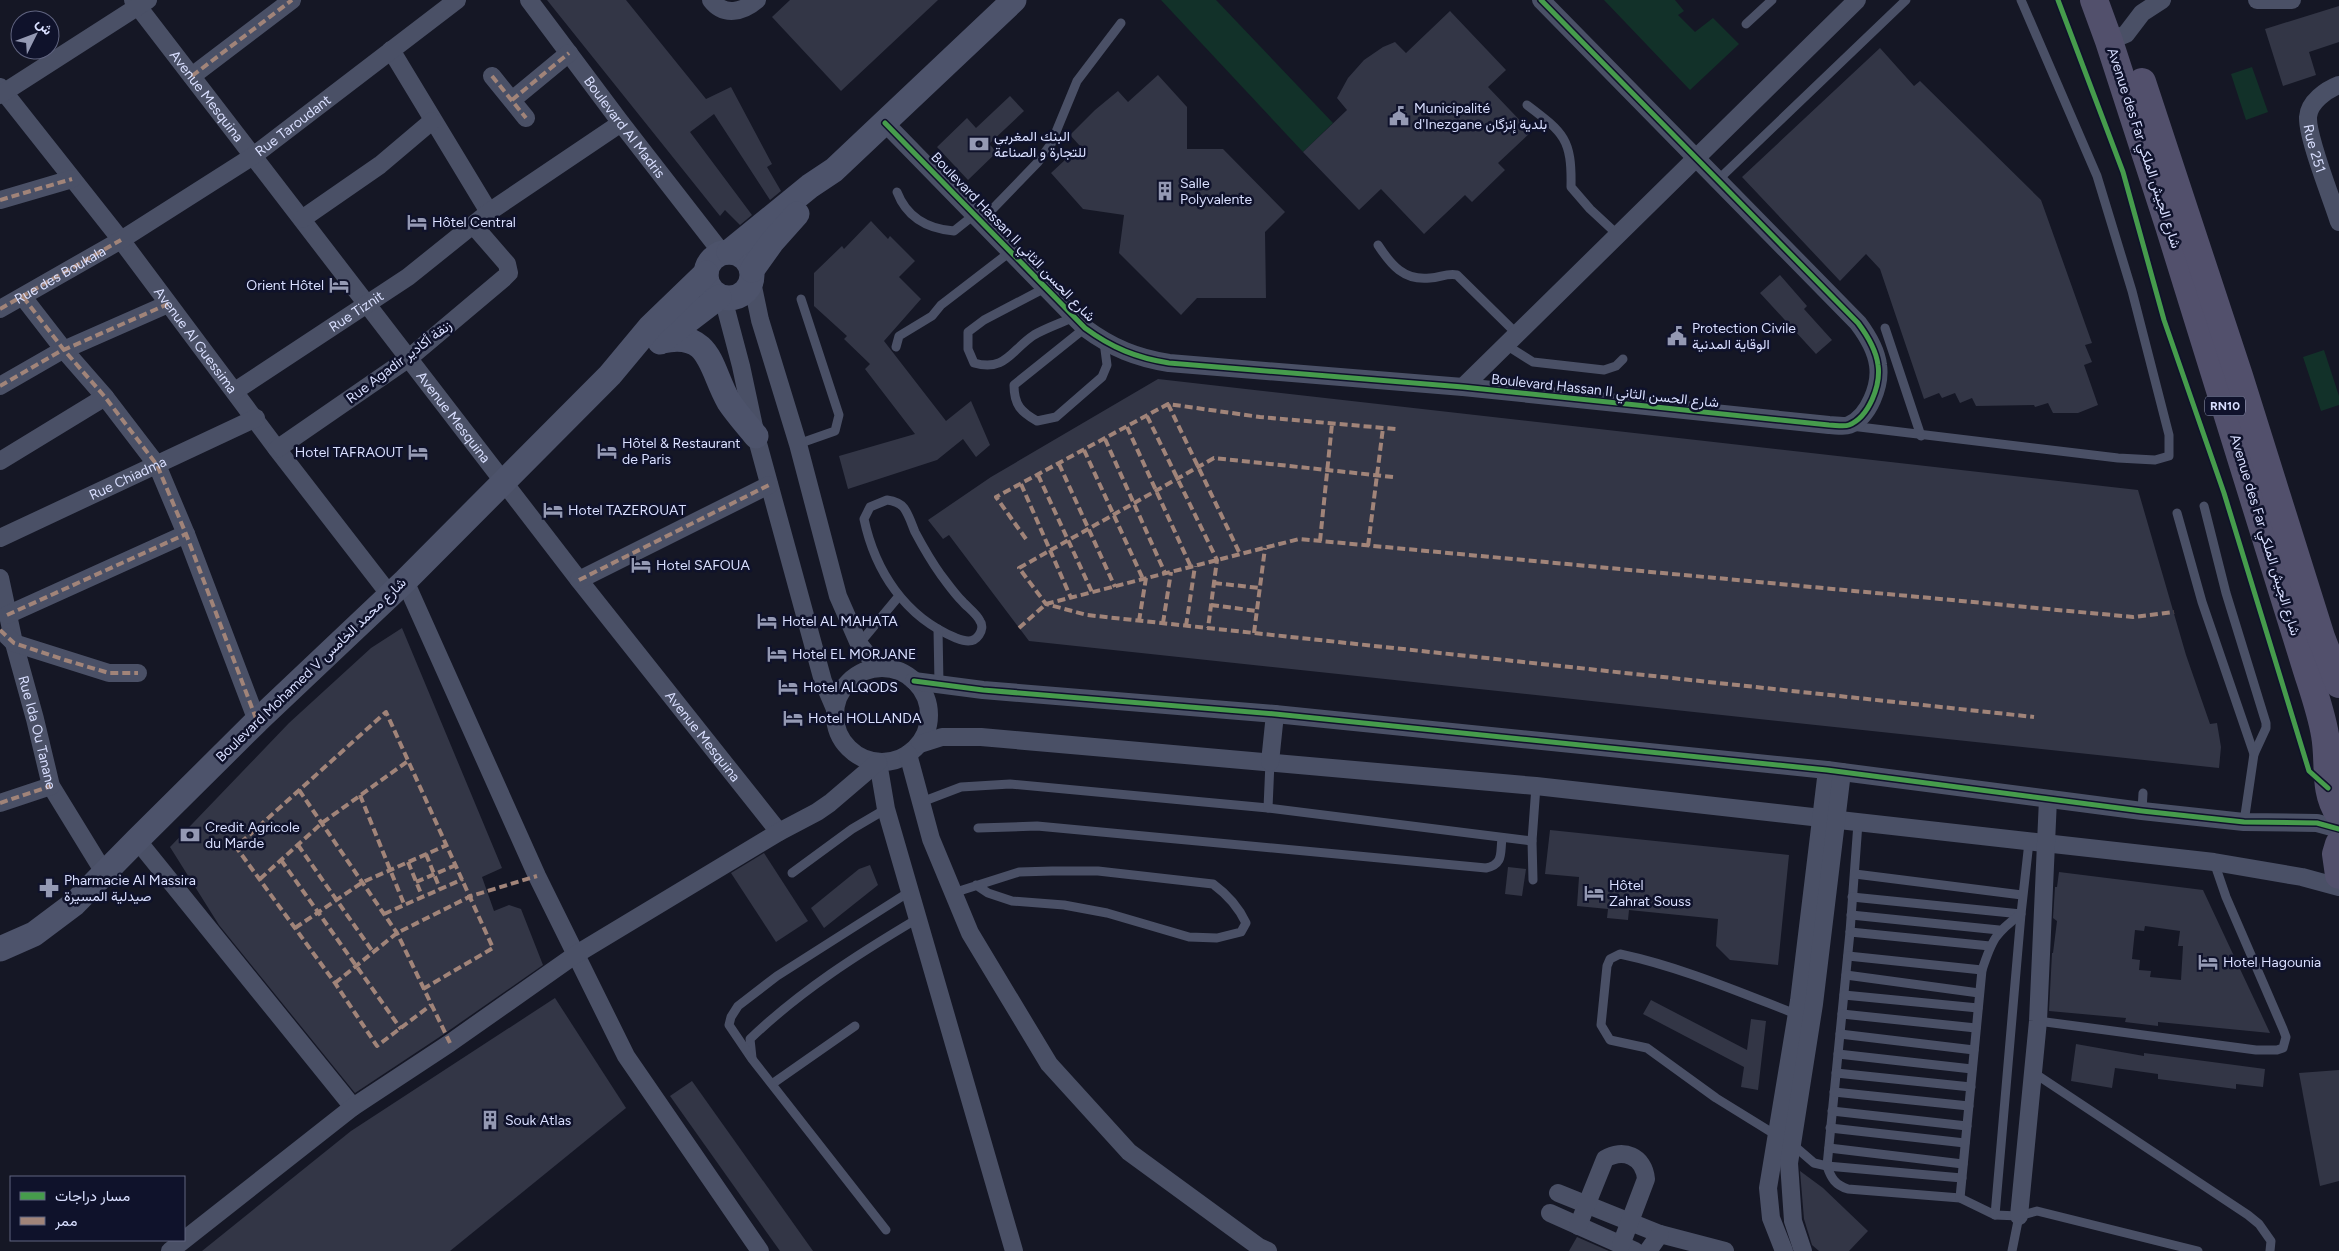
<svg xmlns="http://www.w3.org/2000/svg" width="2339" height="1251" font-family="Figtree,Vazirmatn,sans-serif">
  <style>
    .green { fill: #123129 }
    .building { fill: #333646; fill-rule: evenodd }
    .lines { fill: none; stroke-linecap: round; stroke-linejoin: round }
    .lane { stroke: #4a5066; stroke-width: 9 }
    .street { stroke: #4a5066; stroke-width: 18 }
    .secondary { stroke: #4d536b; stroke-width: 25 }
    .primary { stroke: #52506c; stroke-width: 28 }
    .quiet { stroke: #a18479; stroke-width: 4; stroke-dasharray: 8 4; stroke-linecap: butt }
    .cycleway-casing { stroke: #0f122b; stroke-width: 8 }
    .cycleway { stroke: #469c4c; stroke-width: 5 }
    .labels { text-anchor: middle; dominant-baseline: central; stroke-width: 5; stroke-linejoin: round; paint-order: stroke }
    .shield { fill: #0f122b; stroke: #9ca2bf; stroke-width: 1 }
    .shield-label { font-size: 12px; font-weight: bold; fill: #d9dfff }
    .street-label { font-size: 14px; fill: #d9dfff; stroke: #0f122b }
    .poi-label { font-size: 14px; fill: #d9dfff; stroke: #0f122b; text-anchor: start }
  </style>
  <rect width="100%" height="100%" fill="#151725"/>
  <g class="green">
    <path d="M1161,0H1216L1333,123L1303,152Z"/>
    <path d="M1604,0H1675L1684,11L1678,15L1695,32L1713,18L1739,44L1690,90Z"/>
    <path d="M2252,67L2268,112L2246,120L2231,74Z"/>
    <path d="M2324,350L2339,396V405L2321,411L2303,357Z"/>
  </g>
  <g class="building">
    <path d="M547,0H626L706,99L731,87L772,164L767,167L781,191L770,200L714,114L690,132L752,215L740,225L725,210L720,216Z"/>
    <path d="M790,0H938L841,91L772,17Z"/>
    <path d="M2339,6V42L2309,52L2316,75L2283,86L2265,29Z"/>
    <path d="M1450,11L1506,70L1488,87L1531,132L1498,163L1505,170L1472,202L1465,195L1424,234L1381,189L1359,210L1303,152L1347,110L1337,98L1348,78L1364,60L1383,47L1395,42L1406,53Z"/>
    <path d="M1880,48L1914,86L1920,81L2041,200L2092,343L2085,345L2092,362L2084,365L2098,405L2078,413H2053L2048,403L2035,407L2034,405L1976,406L1972,398L1960,403L1955,393L1942,398L1939,393L1924,399L1880,269L1866,254L1840,281L1742,177Z"/>
    <path d="M1158,75L1187,107V149H1223L1285,212L1265,232L1266,298H1197L1181,315L1119,253L1124,215L1083,209L1051,173L1080,146L1070,135L1095,110L1118,91L1128,102Z"/>
    <path d="M1010,96L1024,111L989,144L997,152L968,180L937,147L967,118L976,128Z"/>
    <path d="M871,221L888,239L890,236L915,261L899,277L921,299L884,341L946,421L971,401L990,445L976,457L963,439L937,460L848,489L839,456L915,434L865,369L870,364L844,339L847,336L814,306V273L842,246L844,249Z"/>
    <path d="M1780,275L1807,306L1804,309L1832,340L1816,354L1760,293Z"/>
    <path d="M1158,379L2138,490L2186,655L2210,724L2217,723L2221,747L2219,768L1029,641L949,535L943,539L928,520L991,477Z"/>
    <path d="M402,628L502,868L482,877L494,911L509,905L521,909L543,965L444,1034L355,1093L219,925L170,847L289,723L371,648Z"/>
    <path d="M1550,830L1789,855L1778,965L1730,960L1716,946L1718,919L1629,910L1628,920L1607,918L1608,909L1577,906L1579,877L1545,874Z"/>
    <path d="M764,853L808,921L776,942L731,873Z"/>
    <path d="M870,865L878,885L824,928L811,908L859,869Z"/>
    <path d="M1508,867L1526,869L1522,896L1505,894Z"/>
    <path d="M2059,872L2203,890L2270,1033L2158,1022V1026L2125,1022L2126,1018L2049,1011L2052,953H2053L2057,921L2053,918L2055,887H2057ZM2145,926L2180,931L2178,946H2183L2181,980L2150,977L2151,971L2139,970L2140,960L2132,959L2135,930L2144,931Z"/>
    <path d="M555,998L626,1108L450,1251H202L351,1131Z"/>
    <path d="M1651,1000L1747,1050L1751,1019L1766,1021L1758,1090L1741,1087L1744,1067L1643,1014Z"/>
    <path d="M2076,1044L2144,1056V1053L2265,1069L2263,1087L2236,1084V1089L2158,1079V1074L2115,1068L2112,1088L2071,1081Z"/>
    <path d="M2339,1070V1181L2320,1186L2299,1073Z"/>
    <path d="M692,1081L813,1251H780L670,1096Z"/>
    <path d="M1800,1171L1823,1188L1868,1231L1849,1251H1819L1812,1245L1804,1219Z"/>
    <path d="M1577,1237L1609,1251H1569Z"/>
  </g>
  <g class="lines">
    <g class="lane">
      <path d="M1746,24L1772,0"/>
      <path d="M1527,105C1564,133 1572,139 1571,187L1590,209L1618,235"/>
      <path d="M1719,179L1906,0"/>
      <path d="M897,192C907,218 929,229 954,231L974,215"/>
      <path d="M981,221L1038,162L1051,144L1077,81L1121,23"/>
      <path d="M1378,245C1391,265 1404,281 1430,278C1440,278 1446,273 1457,275L1517,334"/>
      <path d="M1045,288L984,320L968,332V349L974,363C1006,372 1011,350 1034,335C1046,328 1061,323 1074,317"/>
      <path d="M1085,328L1014,385C1014,405 1021,412 1037,421L1056,417L1102,377L1107,365L1104,342"/>
      <path d="M1885,328L1921,436"/>
      <path d="M1506,345L1533,362L1604,370L1616,366L1623,359"/>
      <path d="M896,347L899,336L932,316L941,305L1010,252"/>
      <path d="M1851,426L2118,458L2155,460L2169,456V435L2132,291L2097,176L2021,0"/>
      <path d="M798,444L835,431L839,415L801,299"/>
      <path d="M887,500C894,501 900,503 904,508C909,515 912,525 915,532C923,547 931,561 941,575C948,584 954,593 962,601C967,607 977,614 980,621C983,625 982,631 979,635C973,644 964,641 956,638C905,617 875,571 864,519L870,507Z"/>
      <path d="M2204,506L2226,593L2266,723V728L2254,754"/>
      <path d="M2177,513L2202,602L2254,754L2244,822"/>
      <path d="M938,629L939,684"/>
      <path d="M859,644L899,596"/>
      <path d="M919,803L961,787L1010,784L1268,808L1532,841"/>
      <path d="M1268,808L1270,762"/>
      <path d="M2142,811L2143,793"/>
      <path d="M1858,823L1850,932L1827,1166C1831,1178 1835,1185 1848,1189L1960,1198L1995,1215L2019,1216L2037,1211L2198,1251"/>
      <path d="M978,828L1037,826L1486,868C1504,864 1500,853 1502,838"/>
      <path d="M792,873L852,829L886,809"/>
      <path d="M1855,874L2022,895"/>
      <path d="M1533,880L1532,841L1536,786"/>
      <path d="M953,893L1019,872L1052,871H1098L1213,884C1228,895 1238,906 1246,923L1241,932L1217,938L1189,937L1107,913L1064,905L1012,901L988,893L976,885"/>
      <path d="M1852,897L2021,914L1995,1215"/>
      <path d="M1851,915L1999,930"/>
      <path d="M1850,932L1990,946"/>
      <path d="M1848,956L1982,970"/>
      <path d="M1846,975L1979,993"/>
      <path d="M1844,995L1978,1008"/>
      <path d="M1842,1014L1976,1028"/>
      <path d="M2038,1021L2256,1050H2277L2283,1048L2286,1037L2283,1029L2226,897L2214,862"/>
      <path d="M1840,1034L1974,1050"/>
      <path d="M1838,1054L1972,1069"/>
      <path d="M752,1058L750,1039C800,991 858,954 917,919"/>
      <path d="M1836,1073L1971,1087"/>
      <path d="M2034,1073L2248,1215L2259,1224L2271,1241L2270,1251"/>
      <path d="M772,1084L855,1026"/>
      <path d="M1834,1092L1969,1106"/>
      <path d="M1832,1111L1967,1126"/>
      <path d="M1830,1128L1965,1143"/>
      <path d="M1779,1137L1716,1098L1647,1048L1610,1040L1601,1025L1607,966L1610,959L1620,954C1681,967 1739,992 1796,1014"/>
      <path d="M1792,1144L1814,1163L1827,1166L1962,1178"/>
      <path d="M1829,1148L1963,1164"/>
      <path d="M1960,1198L1982,970C1992,940 1995,933 2021,914L2029,842"/>
      <path d="M886,1230L752,1059L729,1025L731,1017L738,1006L777,976L909,892"/>
      <path d="M2012,1251L2019,1216"/>
    </g>
    <g class="street">
      <path id="s1" d="M133,0L579,580L779,832"/>
      <path id="s2" d="M529,0L621,123L722,253"/>
      <path d="M711,0C724,17 743,12 757,0"/>
      <path d="M2257,0H2292"/>
      <path d="M2109,41L2126,34L2142,13L2162,0"/>
      <path d="M391,50L489,212"/>
      <path d="M192,76L292,0"/>
      <path d="M492,76L526,118"/>
      <path id="s3" d="M2339,85C2326,90 2309,102 2308,117C2307,138 2332,199 2339,222"/>
      <path id="s4" d="M0,87L121,240L277,449L390,595"/>
      <path d="M0,95L148,0"/>
      <path d="M512,100L569,53"/>
      <path d="M885,123L1085,328C1112,348 1137,358 1169,363L1463,387L1829,425C1835,425 1844,427 1849,425C1869,417 1881,385 1878,365C1876,349 1867,335 1858,323L1541,0"/>
      <path d="M0,200L72,179"/>
      <path d="M302,219L380,165L432,121"/>
      <path d="M752,282L760,320L798,444L838,596L859,644L878,668"/>
      <path d="M23,297L64,350L105,397L157,465L186,534L257,721"/>
      <path d="M723,298L741,366L756,436L823,681L835,709"/>
      <path id="s5" d="M0,309L121,240L253,156L457,0"/>
      <path d="M0,386L59,352L168,304"/>
      <path d="M1463,387L1857,0"/>
      <path id="s6" d="M235,391L408,277L489,212L621,123"/>
      <path d="M277,449L409,358L504,278L509,273L507,264L474,226"/>
      <path d="M0,461L105,397"/>
      <path id="s7" d="M0,538L256,418"/>
      <path id="s8" d="M0,578L14,643L35,719L51,786L105,874"/>
      <path d="M579,580L769,485"/>
      <path d="M405,581L537,876L626,1056L760,1251"/>
      <path d="M7,615L186,534"/>
      <path d="M8,637L14,643L109,673H138"/>
      <circle cx="882" cy="715" r="47"/>
      <path d="M914,681L983,690L1275,714L1827,770L2142,811L2244,822L2317,823L2339,829"/>
      <path d="M920,744L942,737H981L1536,786L2214,862L2302,877L2339,887"/>
      <path d="M908,754L931,839L970,933L1049,1064L1129,1152L1259,1247L1268,1251"/>
      <path d="M878,762L886,809L1014,1251"/>
      <path d="M1270,762L1275,714"/>
      <path d="M0,803L51,786"/>
      <path d="M137,840L353,1107"/>
      <path d="M1558,1193L1660,1234L1725,1251"/>
      <path d="M1550,1213L1635,1251"/>
      <path d="M2019,1216L2038,1021L2048,799"/>
      <path d="M1578,1226L1605,1159C1623,1148 1644,1156 1646,1179L1621,1245"/>
      <path d="M170,1251L353,1107L450,1043L575,955L779,832L817,812L830,803L878,762"/>
      <path d="M1648,1251L1660,1234"/>
      <path d="M1784,1251L1771,1218L1768,1188L1799,1001L1827,770"/>
      <path d="M1803,1251L1793,1221L1789,1163L1814,1004L1842,772"/>
    </g>
    <g class="secondary">
      <circle cx="729" cy="275" r="23"/>
      <path d="M729,252L810,186L834,170L1014,0"/>
      <path d="M752,270L772,242L797,214"/>
      <path d="M662,341C712,330 710,370 729,402C737,414 747,425 756,436"/>
      <path d="M660,342L719,297"/>
      <path d="M0,949L34,934L74,904L137,840L257,721L405,581L610,375L650,327L706,273"/>
    </g>
    <g class="primary">
      <path d="M2094,0L2109,41L2169,226L2305,664C2312,687 2321,711 2325,735C2330,762 2323,791 2339,814"/>
      <path d="M2142,82L2239,376L2321,637L2339,684"/>
      <path d="M2339,844L2336,854L2339,875"/>
    </g>
    <g class="quiet">
      <path d="M192,76L292,0"/>
      <path d="M492,76L526,118"/>
      <path d="M512,100L569,53"/>
      <path d="M0,200L72,179"/>
      <path d="M23,297L64,350L105,397L157,465L186,534L257,721"/>
      <path d="M0,309L121,240"/>
      <path d="M0,386L59,352L168,304"/>
      <path d="M1168,404L1240,554"/>
      <path d="M1147,416L1217,560L1208,628"/>
      <path d="M1127,427L1191,567"/>
      <path d="M1105,439L1165,573"/>
      <path d="M1084,450L1143,579"/>
      <path d="M1059,464L1115,587"/>
      <path d="M1038,475L1092,592"/>
      <path d="M1393,477L1214,458L1019,568L1046,604L1087,615L2034,717"/>
      <path d="M1021,484L1071,598"/>
      <path d="M1026,539L996,497L1168,404L1260,417L1396,429"/>
      <path d="M1320,541L1332,424"/>
      <path d="M1368,546L1383,428"/>
      <path d="M579,580L769,485"/>
      <path d="M1214,583L1260,588"/>
      <path d="M1211,605L1257,611"/>
      <path d="M7,615L186,534"/>
      <path d="M1139,621L1146,578"/>
      <path d="M1163,623L1171,572"/>
      <path d="M1186,626L1195,566"/>
      <path d="M1019,628L1046,604L1299,539L2133,617L2174,612"/>
      <path d="M0,630L14,643L65,660L109,673H138"/>
      <path d="M1254,633L1265,548"/>
      <path d="M299,790L397,933L450,1043"/>
      <path d="M360,795L404,904"/>
      <path d="M0,803L51,786"/>
      <path d="M298,845L373,952"/>
      <path d="M426,854L440,889"/>
      <path d="M281,860L401,1029"/>
      <path d="M408,862L422,896"/>
      <path d="M260,879L322,823L408,761"/>
      <path d="M416,882L456,865"/>
      <path d="M384,914L463,879"/>
      <path d="M295,928L363,882L447,845"/>
      <path d="M335,983L397,933L471,896L537,876"/>
      <path d="M423,989L493,948L386,712L236,847L335,983L377,1046L431,1005"/>
    </g>
    <defs>
      <g id="cycleway">
        <path d="M2058,0L2123,172L2164,320L2224,493L2309,771L2328,788"/>
        <path d="M885,123L1085,328C1112,348 1137,358 1169,363L1463,387L1829,425C1835,425 1844,427 1849,425C1869,417 1881,385 1878,365C1876,349 1867,335 1858,323L1541,0"/>
        <path d="M914,681L983,690L1275,714L1827,770L2142,811L2244,822L2317,823L2339,829"/>
      </g>
    </defs>
    <use href="#cycleway" class="cycleway-casing"/>
    <use href="#cycleway" class="cycleway"/>
  </g>
  <defs>
    <symbol id="civic-bare" viewBox="-9 -9 18 18"><path d="M-.6-6.5H3V-4.5H.6V-3L4-1V1h2V6H-6V1h2V-1L-.6-3ZM-1.2 2.5V6h2.4V2.5Z" fill="#9499b3" stroke="#0f122b" stroke-width="2.5" paint-order="stroke"/></symbol>
    <symbol id="bank-bare" viewBox="-9 -9 18 18"><path d="M-6-4H6V4H-6ZM0-2.3a2.3 2.3 0 1 0 0 4.6a2.3 2.3 0 1 0 0-4.6Z" fill="#9499b3" stroke="#0f122b" stroke-width="2.5" paint-order="stroke"/></symbol>
    <symbol id="building-bare" viewBox="-9 -9 18 18"><path d="M-4-6H4V6H1V3H-1V6H-4ZM-2.5-4.3h1.7v1.8h-1.7ZM.8-4.3h1.7v1.8H.8ZM-2.5-1h1.7V.8h-1.7ZM.8-1h1.7V.8H.8Z" fill="#9499b3" stroke="#0f122b" stroke-width="2.5" paint-order="stroke"/></symbol>
    <symbol id="hotel-bare" viewBox="-9 -9 18 18"><path d="M-6-4.5h1.5V1H6V5H4.5V3h-9V5H-6ZM-4 0a1.8 1.8 0 1 1 3.6 0ZM.5 0V-2.5h3Q6-2.5 6 0Z" fill="#9499b3" stroke="#0f122b" stroke-width="2.5" paint-order="stroke"/></symbol>
    <symbol id="pharmacy-bare" viewBox="-9 -9 18 18"><path d="M-2-6h4v4h4v4h-4v4h-4v-4h-4v-4h4Z" fill="#9499b3" stroke="#0f122b" stroke-width="2.5" paint-order="stroke"/></symbol>
  </defs>
  <g fill-rule="evenodd">
    <use href="#civic-bare" x="1385" y="102" width="28" height="28"/>
    <use href="#bank-bare" x="965" y="130" width="28" height="28"/>
    <use href="#building-bare" x="1151" y="177" width="28" height="28"/>
    <use href="#hotel-bare" x="403" y="208" width="28" height="28"/>
    <use href="#hotel-bare" x="325" y="271" width="28" height="28"/>
    <use href="#civic-bare" x="1663" y="322" width="28" height="28"/>
    <use href="#hotel-bare" x="593" y="437" width="28" height="28"/>
    <use href="#hotel-bare" x="404" y="438" width="28" height="28"/>
    <use href="#hotel-bare" x="539" y="496" width="28" height="28"/>
    <use href="#hotel-bare" x="627" y="551" width="28" height="28"/>
    <use href="#hotel-bare" x="753" y="607" width="28" height="28"/>
    <use href="#hotel-bare" x="763" y="640" width="28" height="28"/>
    <use href="#hotel-bare" x="774" y="673" width="28" height="28"/>
    <use href="#hotel-bare" x="779" y="704" width="28" height="28"/>
    <use href="#bank-bare" x="176" y="821" width="28" height="28"/>
    <use href="#pharmacy-bare" x="35" y="874" width="28" height="28"/>
    <use href="#hotel-bare" x="1580" y="879" width="28" height="28"/>
    <use href="#hotel-bare" x="2194" y="948" width="28" height="28"/>
    <use href="#building-bare" x="476" y="1106" width="28" height="28"/>
  </g>
  <g class="labels">
    <rect class="shield" x="2205" y="396.5" width="40" height="19" rx="4"/>
    <g class="shield-label">
      <text x="2225" y="406">RN10</text>
    </g>
    <g class="street-label">
      <text stroke="none"><textPath href="#s1" startOffset="121">Avenue Mesquina</textPath></text>
      <text stroke="none"><textPath href="#s5" startOffset="346">Rue Taroudant</textPath></text>
      <text stroke="none"><textPath href="#s2" startOffset="159">Boulevard Al Madris</textPath></text>
      <text stroke="none"><textPath href="#s3" startOffset="79">Rue 251</textPath></text>
      <text transform="translate(2144 148) rotate(72)">Avenue des Far شارع الجيش الملكي</text>
      <text transform="translate(1013 237) rotate(46)">Boulevard Hassan II شارع الحسن الثاني</text>
      <text stroke="none"><textPath href="#s5" startOffset="69">Rue des Boukala</textPath></text>
      <text stroke="none"><textPath href="#s6" startOffset="145">Rue Tiznit</textPath></text>
      <text stroke="none"><textPath href="#s4" startOffset="320">Avenue Al Guessima</textPath></text>
      <text transform="translate(399 362) rotate(-37)">Rue Agadir زنقة أكادير</text>
      <text transform="translate(1605 391) rotate(6)">Boulevard Hassan II شارع الحسن الثاني</text>
      <text stroke="none"><textPath href="#s1" startOffset="526">Avenue Mesquina</textPath></text>
      <text stroke="none"><textPath href="#s7" startOffset="141">Rue Chiadma</textPath></text>
      <text transform="translate(2265 535) rotate(73)">Avenue des Far شارع الجيش الملكي</text>
      <text transform="translate(311 670) rotate(-44)">Boulevard Mohamed V شارع محمد الخامس</text>
      <text stroke="none"><textPath href="#s8" startOffset="159">Rue Ida Ou Tanane</textPath></text>
      <text stroke="none"><textPath href="#s1" startOffset="931">Avenue Mesquina</textPath></text>
    </g>
    <g class="poi-label">
      <text x="1414" y="108">Municipalité<tspan x="1414" dy="16">d'Inezgane بلدية إنزگان</tspan></text>
      <text x="994" y="136">البنك المغربي<tspan x="994" dy="16">للتجارة و الصناعة</tspan></text>
      <text x="1180" y="183">Salle<tspan x="1180" dy="16">Polyvalente</tspan></text>
      <text x="432" y="222">Hôtel Central</text>
      <text x="324" y="285" text-anchor="end">Orient Hôtel</text>
      <text x="1692" y="328">Protection Civile<tspan x="1692" dy="16">الوقاية المدنية</tspan></text>
      <text x="622" y="443">Hôtel &amp; Restaurant<tspan x="622" dy="16">de Paris</tspan></text>
      <text x="403" y="452" text-anchor="end">Hotel TAFRAOUT</text>
      <text x="568" y="510">Hotel TAZEROUAT</text>
      <text x="656" y="565">Hotel SAFOUA</text>
      <text x="782" y="621">Hotel AL MAHATA</text>
      <text x="792" y="654">Hotel EL MORJANE</text>
      <text x="803" y="687">Hotel ALQODS</text>
      <text x="808" y="718">Hotel HOLLANDA</text>
      <text x="205" y="827">Credit Agricole<tspan x="205" dy="16">du Marde</tspan></text>
      <text x="64" y="880">Pharmacie Al Massira<tspan x="64" dy="16">صيدلية المسيرة</tspan></text>
      <text x="1609" y="885">Hôtel<tspan x="1609" dy="16">Zahrat Souss</tspan></text>
      <text x="2223" y="962">Hotel Hagounia</text>
      <text x="505" y="1120">Souk Atlas</text>
    </g>
  </g>
  <rect x="10" y="1176" width="175" height="65" fill="#0f122b" stroke="#606480"/>
  <rect x="20" y="1192" width="25" height="8" fill="#469c4c" stroke="#606480"/>
  <text x="55" y="1201" font-size="15" fill="#d9dfff">مسار دراجات</text>
  <rect x="20" y="1217" width="25" height="8" fill="#a18479" stroke="#606480"/>
  <text x="55" y="1226" font-size="15" fill="#d9dfff">ممر</text>
  <g transform="translate(35 35) rotate(48)"><circle r="24" fill="#0f122b" stroke="#606480"/>
  <path d="M0-4L9 19L0 12L-9 19Z" fill="#9499b3"/>
  <text y="-8" font-size="14" font-weight="bold" text-anchor="middle" fill="#d9dfff">ش</text>
  </g>
</svg>
